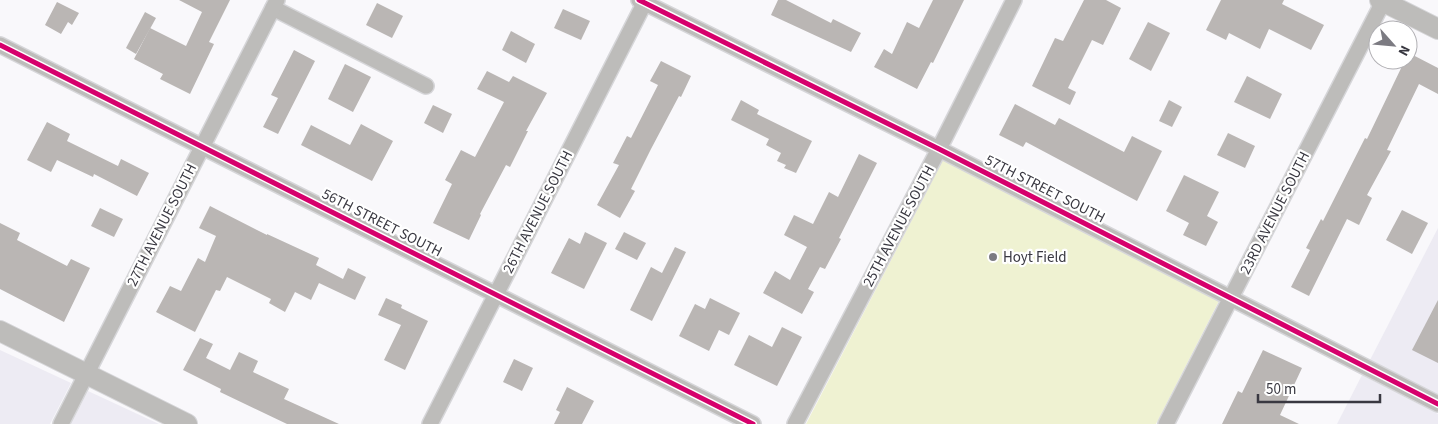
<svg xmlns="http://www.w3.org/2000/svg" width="1438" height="424" font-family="'Source Sans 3',sans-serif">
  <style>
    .built { fill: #edebf3 }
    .green { fill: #eff2d2 }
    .building { fill: #bab6b4 }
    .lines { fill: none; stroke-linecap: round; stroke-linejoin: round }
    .minor-casing { stroke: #d6d6d9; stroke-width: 18 }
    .tertiary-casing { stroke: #d6d6d9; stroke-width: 22 }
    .minor { stroke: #bdbcba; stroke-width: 15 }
    .tertiary { stroke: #bdbcba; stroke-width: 20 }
    .cycleway-casing { stroke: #fff; stroke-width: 8 }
    .cycleway { stroke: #d6006c; stroke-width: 5 }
    .poi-dot { fill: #7c7b82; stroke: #fff; stroke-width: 2 }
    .labels { text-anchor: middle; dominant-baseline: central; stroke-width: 4.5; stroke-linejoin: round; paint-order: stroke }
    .street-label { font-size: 15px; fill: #393841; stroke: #fff }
    .poi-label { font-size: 15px; fill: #393841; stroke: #fff; text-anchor: start }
  </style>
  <rect width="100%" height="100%" fill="#f9f8fb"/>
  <g class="built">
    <path d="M1438,228V395L1370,360Z"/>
    <path d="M0,350L71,383L50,424H0Z"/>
    <path d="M1362,375L1438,414V424H1337Z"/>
    <path d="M88,391L159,424H71Z"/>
  </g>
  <path class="green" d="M943,160L1219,301L1156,424H806Z"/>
  <g class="building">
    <path d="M179,0H230L209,42L214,44L190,94L160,79L163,74L134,59L150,28L186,46L202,12Z"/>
    <path d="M778,0H786L831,23L833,19L861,33L851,52L771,15Z"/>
    <path d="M933,0H964L933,63L931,62L917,89L874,67L884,49L892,54L907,22L919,28Z"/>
    <path d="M1084,0H1106L1121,8L1103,45L1092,40L1068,88L1076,92L1070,105L1032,86L1055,38L1063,41Z"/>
    <path d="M1221,0H1284L1282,4L1324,25L1311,50L1269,29L1260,49L1229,33L1226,40L1206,30Z"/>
    <path d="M57,2L79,13L72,25L68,22L61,34L45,25Z"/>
    <path d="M377,3L403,16L392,38L366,25Z"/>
    <path d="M563,9L590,21L581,40L554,28Z"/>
    <path d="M145,12L156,18L136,54L126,48Z"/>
    <path d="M1148,22L1170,33L1151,71L1129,59Z"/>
    <path d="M511,31L535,44L526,63L502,50Z"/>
    <path d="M294,50L315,61L278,134L263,127L278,98L271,95Z"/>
    <path d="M1409,53L1438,68V94L1419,84L1387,150L1391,151L1367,195L1372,198L1359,225L1347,219L1309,296L1291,287L1310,250L1306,248L1321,219L1323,221L1365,138L1367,139L1405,60H1408Z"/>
    <path d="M661,61L691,76L681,97L679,96L651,149L631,189L635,191L620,218L597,205L619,165L613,163L627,136L631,138L658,85L650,81Z"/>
    <path d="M345,64L371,77L353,112L328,99Z"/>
    <path d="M487,71L509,82L513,76L547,93L526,131H528L510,167L506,165L480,214L481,215L469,240L433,223L452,184L445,180L461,150L475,157L504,102L477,89Z"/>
    <path d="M1247,76L1282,94L1270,119L1234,102Z"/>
    <path d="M741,100L759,110L757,114L812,141L796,173L784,168L786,165L777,161L781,153L766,145L769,139L731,120Z"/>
    <path d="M1169,100L1182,107L1172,127L1159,121Z"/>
    <path d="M1015,104L1055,125L1059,118L1124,152L1132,136L1162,151L1137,201L1026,142L1023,147L999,135Z"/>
    <path d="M433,105L452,114L443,133L424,123Z"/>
    <path d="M47,122L70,134L67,141L118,166L121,159L149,173L137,196L94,174L93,177L57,160L51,172L27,160Z"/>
    <path d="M361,124L393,141L372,181L301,145L311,125L350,145Z"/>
    <path d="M1228,133L1255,146L1245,168L1217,155Z"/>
    <path d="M859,154L877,163L839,238L841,239L825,269L820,267L808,289L814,292L802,314L763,293L775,271L790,280L807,247L784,235L794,215L813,224L829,192L838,197Z"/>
    <path d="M1184,175L1219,192L1207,216L1218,222L1206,246L1183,235L1189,223L1166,211Z"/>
    <path d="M210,206L267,235V234L319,258L316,265L343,279L348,268L366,277L355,300L319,283L311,300L295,292L285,312L269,303L271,299L227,277L220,291L216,290L195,332L156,312L170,286L181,291L198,258L205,262L216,236L199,228Z"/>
    <path d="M100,208L123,219L114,237L91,226Z"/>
    <path d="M1402,210L1428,223L1412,254L1386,240Z"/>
    <path d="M0,223L20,233L17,240L67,266L71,259L90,268L64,322L0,289Z"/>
    <path d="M585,232L607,243L584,289L551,273L569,238L580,244Z"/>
    <path d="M624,232L646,243L637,260L615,249Z"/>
    <path d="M675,247L686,252L652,321L630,310L651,267L662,273Z"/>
    <path d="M386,298L402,305L401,308L428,321L405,370L384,360L401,325L378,315Z"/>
    <path d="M710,298L740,313L729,335L719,330L709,351L679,336L695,304L705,309Z"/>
    <path d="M1438,300V363L1412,350Z"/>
    <path d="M782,327L802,337L777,386L734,365L749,335L772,347Z"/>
    <path d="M200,338L213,344L206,358L230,370L239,352L258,361L253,372L289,389L284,399L339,424H287L220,392L221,389L183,370Z"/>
    <path d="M1263,350L1302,368L1280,415L1299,424H1222L1238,391L1242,393Z"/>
    <path d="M514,359L533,368L522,391L503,382Z"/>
    <path d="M567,387L594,401L582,424H554L560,412L556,410Z"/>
  </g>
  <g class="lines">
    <defs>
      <g id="minor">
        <path d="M639,0L939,149L1438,404"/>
        <path d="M273,8L426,86"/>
        <path d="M0,45L753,424"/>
        <path d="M61,424L277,0"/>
        <path d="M430,424L646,0"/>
        <path d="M795,424L939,149L1014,0"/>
        <path d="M1166,424L1383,2"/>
      </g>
      <g id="tertiary">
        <path d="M1380,0L1438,29"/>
        <path d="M0,331L187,424"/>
      </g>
    </defs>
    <use href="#minor" class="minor-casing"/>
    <use href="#tertiary" class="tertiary-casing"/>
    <use href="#minor" class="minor"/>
    <use href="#tertiary" class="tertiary"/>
    <defs>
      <g id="cycleway">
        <path d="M639,0L939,149L1438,404"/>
        <path d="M0,45L753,424"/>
      </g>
    </defs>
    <use href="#cycleway" class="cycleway-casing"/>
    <use href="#cycleway" class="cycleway"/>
  </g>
  <circle class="poi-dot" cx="993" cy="257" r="5"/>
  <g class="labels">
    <g class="street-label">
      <text transform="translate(1045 189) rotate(27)">57TH STREET SOUTH</text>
      <text transform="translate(538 212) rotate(-63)">26TH AVENUE SOUTH</text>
      <text transform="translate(1275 213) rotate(-63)">23RD AVENUE SOUTH</text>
      <text transform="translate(382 223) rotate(27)">56TH STREET SOUTH</text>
      <text transform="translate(162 225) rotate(-63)">27TH AVENUE SOUTH</text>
      <text transform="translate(899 226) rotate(-62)">25TH AVENUE SOUTH</text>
    </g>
    <g class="poi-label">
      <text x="1003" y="257">Hoyt Field</text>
    </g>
  </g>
  <g transform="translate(1393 45) rotate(117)"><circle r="24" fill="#ffffff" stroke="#b0afb3"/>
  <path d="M0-4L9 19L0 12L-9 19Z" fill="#7c7b82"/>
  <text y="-8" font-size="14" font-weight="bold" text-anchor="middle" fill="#393841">N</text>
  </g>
  <path d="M1258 394v8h122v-8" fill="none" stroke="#393841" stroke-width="2.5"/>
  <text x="1266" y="394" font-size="15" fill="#393841" stroke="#ffffff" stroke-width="4" paint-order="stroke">50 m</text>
</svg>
